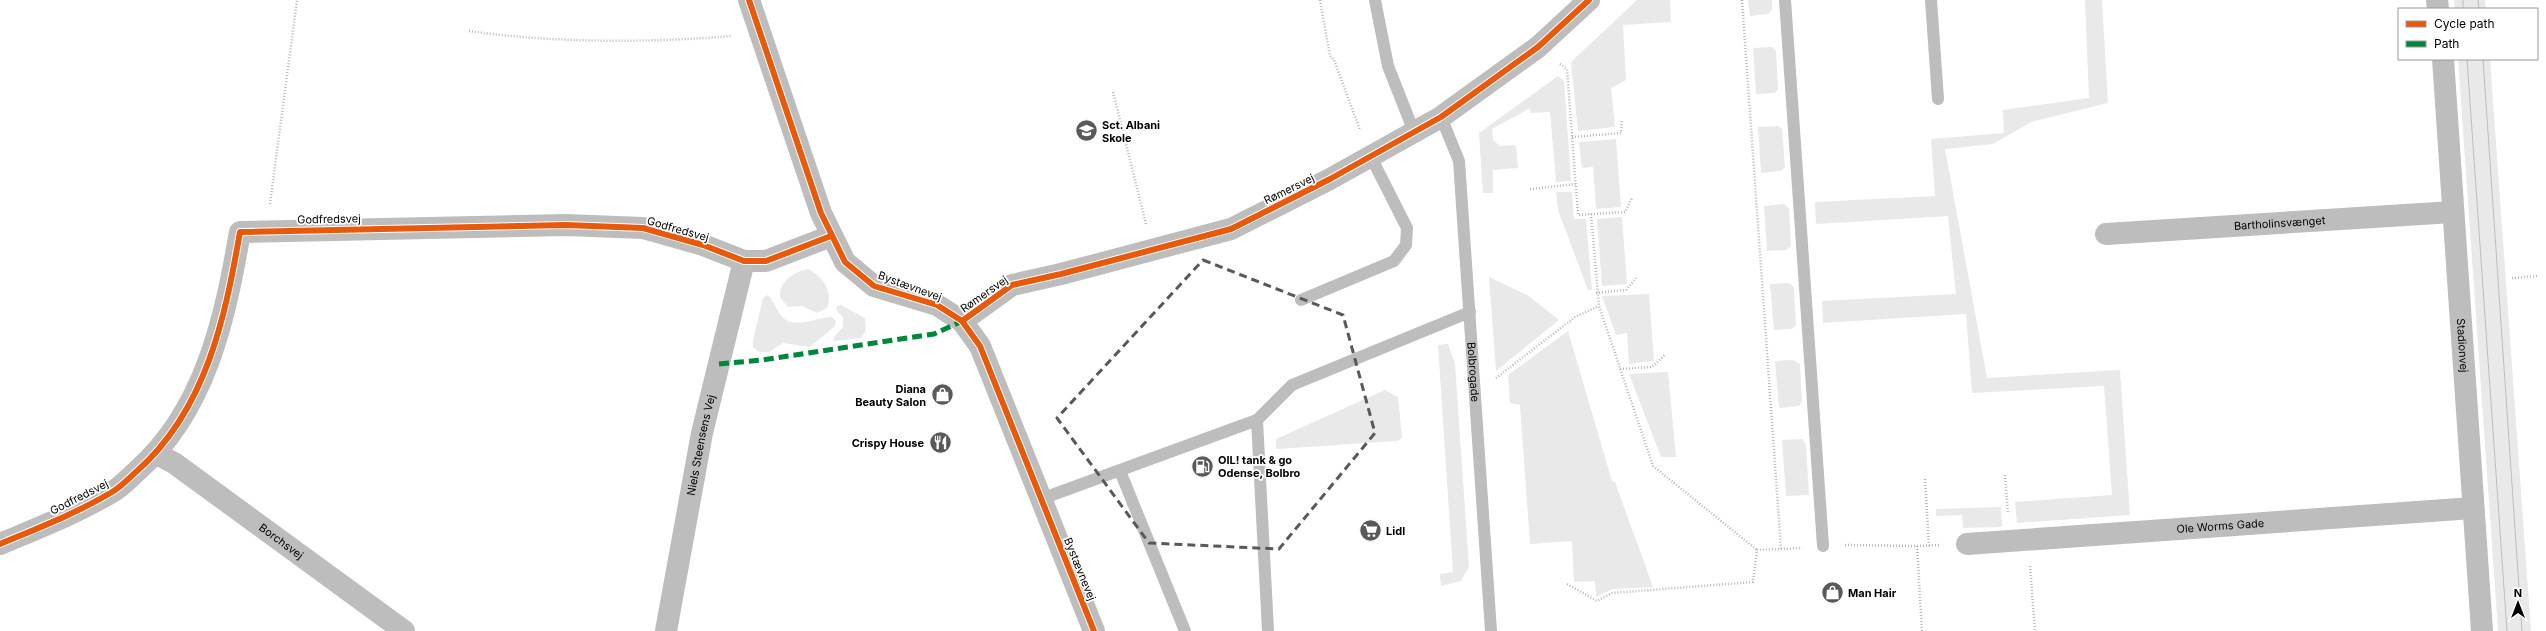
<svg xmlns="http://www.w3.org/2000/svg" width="2546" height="631" font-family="Inter,sans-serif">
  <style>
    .green { fill: #e9e9e9 }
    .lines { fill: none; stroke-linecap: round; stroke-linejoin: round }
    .path { stroke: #b8b8b8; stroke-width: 2.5; stroke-dasharray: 1 2; stroke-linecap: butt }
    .lane { stroke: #bdbdbd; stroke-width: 12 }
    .street { stroke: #bdbdbd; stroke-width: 22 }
    .tram { stroke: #bdbdbd; stroke-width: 1 }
    .quiet { stroke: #00873e; stroke-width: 5; stroke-dasharray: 10 5; stroke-linecap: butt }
    .cycleway-casing { stroke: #fff; stroke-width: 8 }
    .cycleway { stroke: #e8590c; stroke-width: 6 }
    .marked { fill: none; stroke: #595959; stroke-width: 3; stroke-dasharray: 8 5; stroke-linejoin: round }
    .labels { text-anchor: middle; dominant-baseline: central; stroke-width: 3.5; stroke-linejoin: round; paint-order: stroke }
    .poi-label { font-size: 11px; font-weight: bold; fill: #000; stroke: #fff; text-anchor: start }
    .street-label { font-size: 11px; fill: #000; stroke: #fff }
  </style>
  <rect width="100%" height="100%" fill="#fff"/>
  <g class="green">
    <path d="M1637,0H1670L1671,22L1623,25L1626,80L1611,88L1615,127L1578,131L1571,62Z"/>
    <path d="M1748,0H1772V10L1768,14L1750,16Z"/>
    <path d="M2085,0H2102L2108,103L2031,122L1993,144L1945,149L1987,378L2120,370L2130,515L2017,523L2015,502L2112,495L2104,386L1972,393L1966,314L1823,323L1822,301L1956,294L1948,216L1816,224L1815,202L1935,196L1931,139L2004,133L2003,110L2089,98Z"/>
    <path d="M2454,0H2485L2486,9H2455Z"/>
    <path d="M1772,47L1776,51L1778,89L1775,93L1756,94L1753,48Z"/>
    <path d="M2458,59H2490L2531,631H2498Z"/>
    <path d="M1558,76L1564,81L1571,181L1556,182L1550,112L1531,113L1530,108L1492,129L1493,140L1500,146L1516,145L1518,168L1493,170V193H1483L1479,133Z"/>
    <path d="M1778,126L1782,129L1785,167L1781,171L1761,173L1758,127Z"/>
    <path d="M1616,139L1621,207L1596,209L1593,167L1582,168L1579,142Z"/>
    <path d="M1556,192H1572L1574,219H1586L1592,290H1588L1558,210Z"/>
    <path d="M1784,204L1789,208L1791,246L1786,250L1767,251L1764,206Z"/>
    <path d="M1622,217L1627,284L1602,286L1597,219Z"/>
    <path d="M808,269C822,275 834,292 827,308L817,313L802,306L788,307L780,297C779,281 794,272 808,269Z"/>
    <path d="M1489,277L1527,295L1559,320L1496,371Z"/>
    <path d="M1789,283L1794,287L1796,325L1792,329L1774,330L1770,284Z"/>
    <path d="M1649,294L1654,361L1629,364L1627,333L1616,335L1602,296Z"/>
    <path d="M767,295C773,299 776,308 780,314C792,332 815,317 832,317L836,321L835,326L810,347L783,343L769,352H759L753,347V340L763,298Z"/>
    <path d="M841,305L865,318L866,331L861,338L834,341V337L843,327V317L836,310L837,306Z"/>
    <path d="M1568,331L1612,481L1615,482L1653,587L1613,589L1596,597L1595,581L1574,582L1572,541L1530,544L1520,405L1510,403L1508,375Z"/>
    <path d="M1448,344L1455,364L1469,567L1461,581L1441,586L1440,574L1453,572L1438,345Z"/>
    <path d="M1793,360L1800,364L1802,402L1799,406L1779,408L1775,361Z"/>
    <path d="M1668,372L1676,457H1661L1629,374Z"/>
    <path d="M1385,390L1398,397L1402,438L1397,441L1276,449V439Z"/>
    <path d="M1802,439L1806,445L1809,495L1786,496L1782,440Z"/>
    <path d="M2001,507L2002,527L1963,528L1962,515L1936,516V509Z"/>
  </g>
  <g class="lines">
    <g class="path">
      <path d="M1320,0L1330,56L1334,60L1360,130"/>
      <path d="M1742,0L1781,549"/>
      <path d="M469,31C553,43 648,43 732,36"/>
      <path d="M1560,64L1567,69L1578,215L1625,212L1632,198"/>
      <path d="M1113,92L1146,224"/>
      <path d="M1572,137L1621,133L1622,120"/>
      <path d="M1530,189L1576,184"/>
      <path d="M270,204L297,0"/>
      <path d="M1591,214L1599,306L1653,466L1757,550"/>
      <path d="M2512,278L2538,276"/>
      <path d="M1596,293L1626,290L1636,278"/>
      <path d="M1620,369L1652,367L1665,355"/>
      <path d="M1496,378L1575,317L1599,306"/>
      <path d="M2005,475L2008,514"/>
      <path d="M1925,479L1929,546"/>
      <path d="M1845,545L1917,546L1922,631"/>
      <path d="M1917,546L1940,545"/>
      <path d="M2030,566L2035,631"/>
      <path d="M1567,584L1597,601L1612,593L1753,582L1757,550L1802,548"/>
    </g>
    <g class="lane">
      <path d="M1375,0L1388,66L1414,132"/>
      <path d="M1785,0L1823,546"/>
      <path d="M1931,0L1938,99"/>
      <path id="s1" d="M1441,117L1459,161L1491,631"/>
      <path d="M1301,300L1394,261L1406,245L1407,228L1371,157"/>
      <path d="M1257,420L1268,631"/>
      <path d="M1120,471L1185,631"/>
      <path d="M1041,499L1257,420L1292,385L1470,312"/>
    </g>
    <g class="street">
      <path d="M749,0L821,213L845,262L874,286L937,305L962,321L980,346L1094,631"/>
      <path d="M2437,0L2438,9"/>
      <path id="s2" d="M2443,59L2482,631"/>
      <path id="s3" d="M2106,234L2453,212"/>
      <path d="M962,321L1012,285L1061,274L1231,229L1330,179L1441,117L1538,47L1589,0"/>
      <path id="s4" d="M157,454L174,463L404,631"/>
      <path d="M0,544C38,528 77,513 112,492C121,487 129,478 137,471C206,410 225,318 240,232L566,225L643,228L703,245L744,261H766L831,236"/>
      <path id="s5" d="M1967,544L2473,508"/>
      <path id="s6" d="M666,631L702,433L744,261"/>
    </g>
    <g class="tram">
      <path d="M2463,0V9"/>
      <path d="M2478,0L2479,9"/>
      <path d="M2467,59L2507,631"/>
      <path d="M2483,59L2522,631"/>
    </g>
    <path class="quiet" d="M719,364L762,360L934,334L962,321"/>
    <defs>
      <g id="cycleway">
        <path d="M749,0L821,213L845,262L874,286L937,305L962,321L980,346L1094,631"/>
        <path d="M962,321L1012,285L1061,274L1231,229L1330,179L1441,117L1538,47L1589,0"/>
        <path d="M0,544C38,528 77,513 112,492C121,487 129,478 137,471C206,410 225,318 240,232L566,225L643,228L703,245L744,261H766L831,236"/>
      </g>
    </defs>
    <use href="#cycleway" class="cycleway-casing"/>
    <use href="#cycleway" class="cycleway"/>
  </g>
  <path class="marked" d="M1203,260L1343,315L1375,433L1279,549L1149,543L1057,418Z"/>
  <defs>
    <symbol id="school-disc" viewBox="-11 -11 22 22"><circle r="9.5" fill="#595959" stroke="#fff"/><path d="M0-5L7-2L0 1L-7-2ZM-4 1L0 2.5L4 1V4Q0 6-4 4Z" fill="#fff"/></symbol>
    <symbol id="shop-disc" viewBox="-11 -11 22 22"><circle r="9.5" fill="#595959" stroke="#fff"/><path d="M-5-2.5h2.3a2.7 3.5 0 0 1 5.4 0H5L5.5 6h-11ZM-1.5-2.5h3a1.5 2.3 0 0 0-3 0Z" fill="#fff"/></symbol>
    <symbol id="restaurant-disc" viewBox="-11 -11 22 22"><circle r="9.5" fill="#595959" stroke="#fff"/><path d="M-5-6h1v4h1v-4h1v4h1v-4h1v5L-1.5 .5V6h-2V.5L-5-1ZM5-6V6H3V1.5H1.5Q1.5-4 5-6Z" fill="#fff"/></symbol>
    <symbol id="fuel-disc" viewBox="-11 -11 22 22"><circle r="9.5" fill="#595959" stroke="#fff"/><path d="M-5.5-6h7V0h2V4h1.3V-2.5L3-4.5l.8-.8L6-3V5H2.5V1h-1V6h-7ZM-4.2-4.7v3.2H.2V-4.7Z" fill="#fff"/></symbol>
    <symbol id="supermarket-disc" viewBox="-11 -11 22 22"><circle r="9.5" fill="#595959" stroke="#fff"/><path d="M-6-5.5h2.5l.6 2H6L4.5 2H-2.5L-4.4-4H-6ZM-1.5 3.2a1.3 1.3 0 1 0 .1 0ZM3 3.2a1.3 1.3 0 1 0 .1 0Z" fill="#fff"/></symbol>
  </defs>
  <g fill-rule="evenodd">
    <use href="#school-disc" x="1074" y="118" width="25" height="25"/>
    <use href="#shop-disc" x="930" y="382" width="25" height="25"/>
    <use href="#restaurant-disc" x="928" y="430" width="25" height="25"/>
    <use href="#fuel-disc" x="1190" y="454" width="25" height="25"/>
    <use href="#supermarket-disc" x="1358" y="518" width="25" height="25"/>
    <use href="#shop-disc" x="1820" y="580" width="25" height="25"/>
  </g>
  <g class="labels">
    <g class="poi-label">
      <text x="1102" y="125">Sct. Albani<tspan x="1102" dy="13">Skole</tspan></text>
      <text x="926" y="389" text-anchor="end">Diana<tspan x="926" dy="13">Beauty Salon</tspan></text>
      <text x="924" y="443" text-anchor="end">Crispy House</text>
      <text x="1218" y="460">OIL! tank &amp; go<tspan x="1218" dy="13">Odense, Bolbro</tspan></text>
      <text x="1386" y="531">Lidl</text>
      <text x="1848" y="593">Man Hair</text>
    </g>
    <g class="street-label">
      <text transform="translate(1289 189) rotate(-26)">Rømersvej</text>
      <text transform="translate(329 219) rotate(-1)">Godfredsvej</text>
      <text stroke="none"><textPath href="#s3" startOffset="174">Bartholinsvænget</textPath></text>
      <text transform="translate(678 229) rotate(16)">Godfredsvej</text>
      <text transform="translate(910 286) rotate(20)">Bystævnevej</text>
      <text transform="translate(984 294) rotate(-35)">Rømersvej</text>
      <text stroke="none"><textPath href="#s2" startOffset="287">Stadionvej</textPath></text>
      <text stroke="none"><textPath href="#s1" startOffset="259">Bolbrogade</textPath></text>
      <text stroke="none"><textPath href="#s6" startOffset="189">Niels Steensens Vej</textPath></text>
      <text transform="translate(79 497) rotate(-27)">Godfredsvej</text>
      <text stroke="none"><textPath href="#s5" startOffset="254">Ole Worms Gade</textPath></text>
      <text stroke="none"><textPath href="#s4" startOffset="152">Borchsvej</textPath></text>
      <text transform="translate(1080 569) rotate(68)">Bystævnevej</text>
    </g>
  </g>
  <rect x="2398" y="8" width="140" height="52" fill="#ffffff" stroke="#999999"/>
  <rect x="2406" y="21" width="20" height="6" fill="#e8590c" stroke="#999999"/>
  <text x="2434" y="28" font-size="12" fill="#000000">Cycle path</text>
  <rect x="2406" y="41" width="20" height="6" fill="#00873e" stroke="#999999"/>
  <text x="2434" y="48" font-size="12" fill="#000000">Path</text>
  <g transform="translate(2518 603)" stroke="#ffffff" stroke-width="3" paint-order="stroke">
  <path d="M0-3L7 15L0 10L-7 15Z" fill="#000000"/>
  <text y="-6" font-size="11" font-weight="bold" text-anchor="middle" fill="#000000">N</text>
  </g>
</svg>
